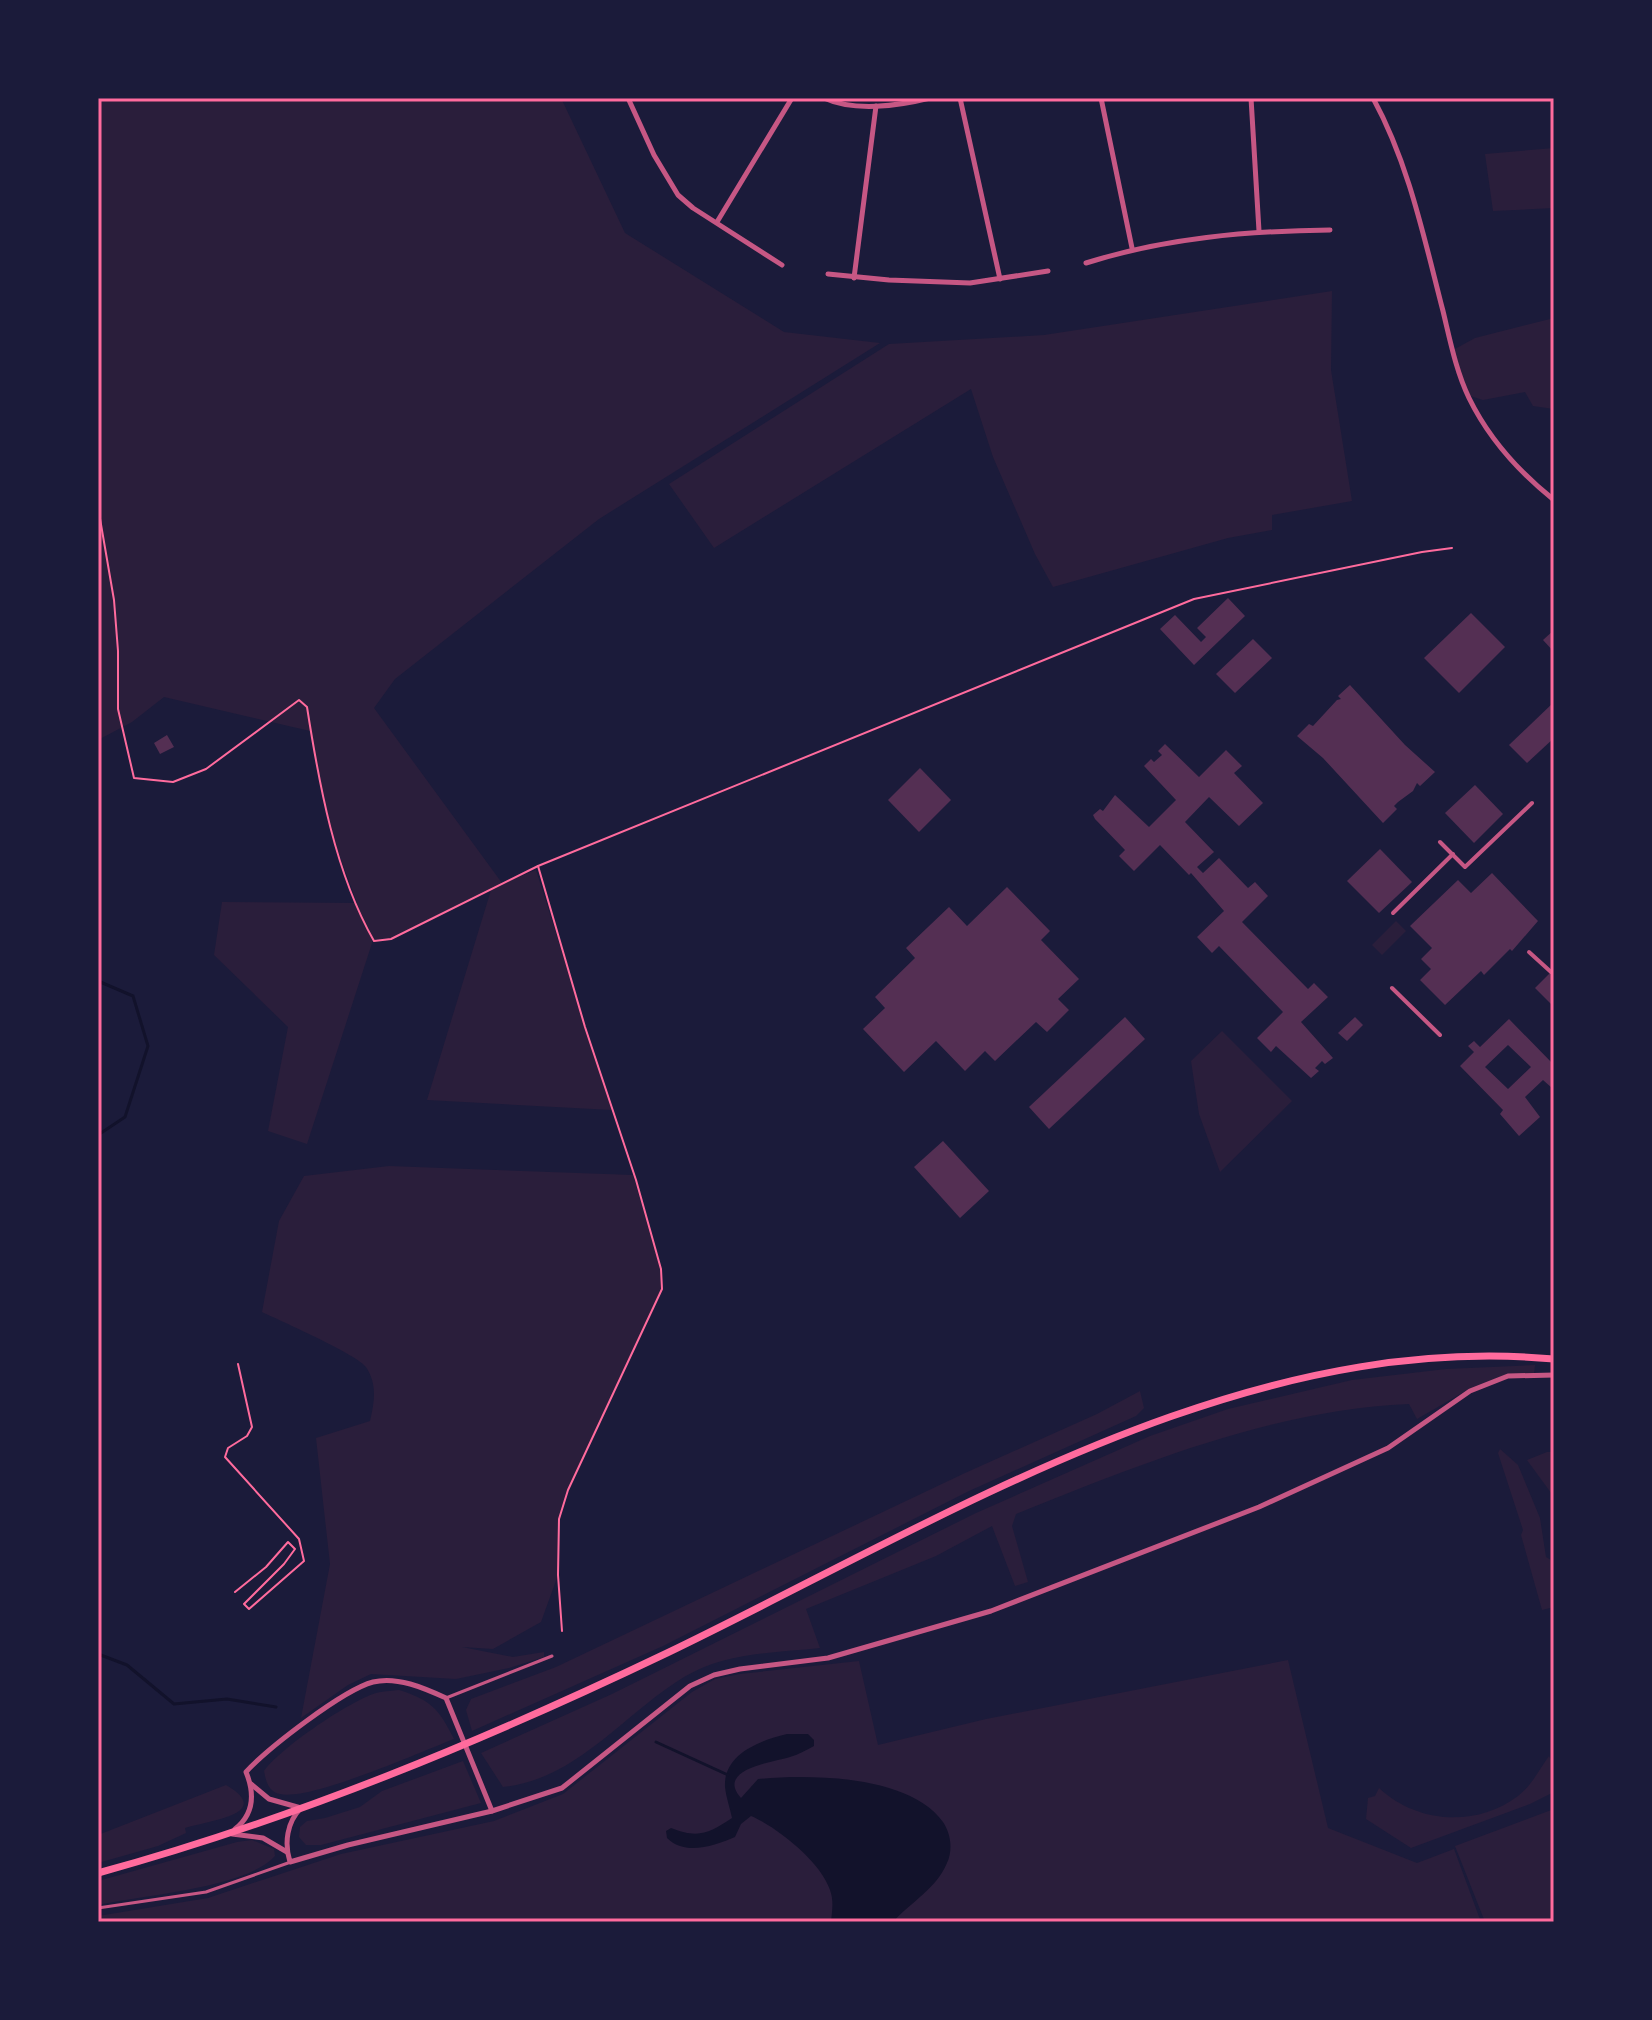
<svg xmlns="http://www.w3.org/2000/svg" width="1652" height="2020" font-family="'Public Sans',sans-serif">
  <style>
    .green { fill: #2a1e3b }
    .water { fill: #12122b }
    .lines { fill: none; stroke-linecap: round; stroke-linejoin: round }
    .stream { stroke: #12122b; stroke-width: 3 }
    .building { fill: #542f53; fill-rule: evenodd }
    .path { stroke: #ff6b9d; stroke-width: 2 }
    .service { stroke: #c65784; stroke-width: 3 }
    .pedestrian { stroke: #c65784; stroke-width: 4 }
    .minor { stroke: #c65784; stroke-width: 5 }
    .secondary { stroke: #ff6b9d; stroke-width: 7 }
    .neatline { fill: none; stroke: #ff6b9d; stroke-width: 3 }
  </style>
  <rect width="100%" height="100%" fill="#1b1b3a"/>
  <g class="green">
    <path d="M98,98H561L625,233L784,332L880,343L599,519L395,679L374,708L502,883L536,870L612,1110L427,1100L491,890L391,938L373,940L307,1144L268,1131L288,1027L214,955L222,902L357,903L333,838L310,731L164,697L132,722L98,740Z"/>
    <path d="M1554,148V208L1493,211L1485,154Z"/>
    <path d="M1332,291L1331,370L1352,501L1272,515V530L1228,538L1053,587L1035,554L993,457L971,389L714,548L669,484L889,344L1044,335Z"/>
    <path d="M1554,318V409L1533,406L1525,392L1483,400L1467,395L1453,350L1475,338Z"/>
    <path d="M1396,921L1406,931L1382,955L1372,945Z"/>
    <path d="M1222,1031L1292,1101L1220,1172L1199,1114L1191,1061Z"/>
    <path d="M389,1166L633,1175L661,1270V1289L568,1490L559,1519L558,1575L541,1622L493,1649L462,1647L513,1657L544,1652V1657L509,1668L456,1679L371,1674L348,1685L301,1718L330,1564L316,1438L370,1421C374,1403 378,1385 366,1367C356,1354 281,1321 262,1312L279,1221L304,1176Z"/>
    <path d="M1535,1365L1534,1374H1507L1469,1389L1417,1419L1409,1404C1272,1410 1141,1464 1016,1514L1012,1526L1028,1582L1015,1586L992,1526L936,1556L806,1609L820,1648C774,1653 725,1652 684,1677C623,1714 578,1779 503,1787L481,1753L612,1694L976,1513L1150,1436L1228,1409L1352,1380L1446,1369Z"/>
    <path d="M1140,1391L1144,1408L1136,1416L969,1491L663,1646L472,1731L466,1710L471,1699L556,1667L965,1473L1097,1414Z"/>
    <path d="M1500,1449L1518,1465L1540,1518L1546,1557L1554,1562V1607L1542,1610L1521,1535L1523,1530L1498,1453Z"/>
    <path d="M1547,1452H1554V1497L1527,1460Z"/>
    <path d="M1288,1660L1328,1828L1417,1863L1454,1849L1481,1922H98V1916L208,1898L341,1854L494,1821L563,1794L692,1692L715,1679L740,1674L859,1661L878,1745L986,1719Z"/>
    <path d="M399,1690C431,1700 439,1709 454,1739C420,1752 311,1801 280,1794C269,1792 266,1782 264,1771C282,1747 344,1705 373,1694C381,1691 391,1691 399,1690Z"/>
    <path d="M1549,1756L1554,1765V1792L1530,1804L1411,1848L1366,1819L1368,1798L1375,1796L1379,1788C1416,1823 1476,1828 1518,1796C1532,1785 1539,1770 1549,1756Z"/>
    <path d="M463,1761L481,1803L321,1845H306L299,1837L300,1827L307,1821L325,1818L360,1807L382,1791Z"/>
    <path d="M226,1785C276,1814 207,1821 185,1828L186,1833L158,1846L98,1863V1835Z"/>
    <path d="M1554,1809V1922H1485L1455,1846Z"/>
    <path d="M252,1840L274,1849L275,1856C247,1888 141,1895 98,1905V1881L237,1842Z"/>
  </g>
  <path class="water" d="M787,1734H808L814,1740V1746C806,1750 798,1755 790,1757C774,1762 715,1769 741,1798L758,1779C810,1774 910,1775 943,1822C951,1834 953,1850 947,1863C936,1889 911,1902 893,1922H831C832,1911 834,1901 830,1890C821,1862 777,1827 751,1816L741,1824L735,1837C714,1846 685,1856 667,1838L666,1831L671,1828C699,1839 709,1833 732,1818C730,1808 726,1797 725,1787C723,1754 761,1740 787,1734Z"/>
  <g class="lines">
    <g class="stream">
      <path d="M98,981L133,996L148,1046L125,1117L98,1135"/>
      <path d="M98,1654L127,1665L174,1704L227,1699L276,1707"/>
      <path d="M656,1742L728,1775"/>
    </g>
  </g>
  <g class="building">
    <path d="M1228,598L1245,616L1194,665L1160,629L1175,615L1201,642L1206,637L1197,628Z"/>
    <path d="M1471,613L1505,647L1459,693L1424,658Z"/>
    <path d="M1554,630V652L1543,640Z"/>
    <path d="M1253,639L1272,658L1235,693L1216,674Z"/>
    <path d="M1350,685L1405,745L1435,772L1420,786L1417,783L1413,791L1398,802L1394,806L1397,809L1383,823L1323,758L1297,736L1309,724L1313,726L1337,700L1341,699L1338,696Z"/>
    <path d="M1554,702V738L1527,763L1509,745Z"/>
    <path d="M167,735L174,747L160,754L154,743Z"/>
    <path d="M1165,744L1199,777L1226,750L1242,766L1234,773L1263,803L1239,826L1209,797L1185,822L1214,852L1197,867L1203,873L1219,858L1248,888L1255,882L1268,896L1242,922L1308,989L1314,983L1328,997L1301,1022L1333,1058L1325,1064L1322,1061L1315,1068L1319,1071L1311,1078L1276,1046L1271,1052L1257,1038L1283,1012L1219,946L1212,953L1197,937L1224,911L1191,873L1189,875L1160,845L1134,871L1119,856L1125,850L1095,819L1093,815L1100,809L1103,811L1115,795L1149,827L1176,800L1144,766L1151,759L1154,762L1162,755L1158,751Z"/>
    <path d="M920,768L951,800L919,832L888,800Z"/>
    <path d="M1475,785L1503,814L1474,843L1445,813Z"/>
    <path d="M1380,849L1412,882L1379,913L1347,881Z"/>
    <path d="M1492,873L1538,921L1512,951L1510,949L1484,975L1481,971L1445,1005L1420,980L1431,969L1421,959L1432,948L1410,926L1458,880L1471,893Z"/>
    <path d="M1007,887L1050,931L1041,940L1079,979L1058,999L1069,1010L1047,1032L1036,1022L995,1061L985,1051L965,1071L936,1041L904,1072L863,1029L885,1008L875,997L915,958L906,948L949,907L967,926Z"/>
    <path d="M1554,969V1007L1535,988Z"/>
    <path d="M1125,1017L1145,1039L1049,1129L1029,1107Z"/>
    <path d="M1355,1017L1363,1025L1347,1041L1338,1033Z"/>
    <path d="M1509,1019L1554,1065V1086L1552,1088L1543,1080L1525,1097L1540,1117L1519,1136L1500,1114L1503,1110L1460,1066L1474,1052L1468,1046L1474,1041L1480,1047ZM1508,1045L1531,1067L1508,1089L1485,1067Z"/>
    <path d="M943,1141L989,1191L960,1218L914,1167Z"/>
  </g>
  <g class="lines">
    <g class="path">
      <path d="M98,507L114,600L118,651V709L134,778L173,782L206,769L299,700L307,707C319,784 335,873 374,941L391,939L538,866L1194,599L1422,552L1452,548"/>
      <path d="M538,866L585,1027L636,1180L661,1269L662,1289L568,1490L559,1519L558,1575L562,1631"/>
      <path d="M235,1592L266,1567L288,1542L295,1549L284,1564L244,1604L249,1609L304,1561L299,1539L225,1457L228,1448L247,1436L252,1427L238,1364"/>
    </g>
    <g class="service">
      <path d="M446,1698L552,1656"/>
      <path d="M98,1908L206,1892L288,1863"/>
    </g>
    <g class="pedestrian">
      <path d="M1440,842L1465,867L1532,803"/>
      <path d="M1393,913L1453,854"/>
      <path d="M1529,952L1551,972"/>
      <path d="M1392,988L1440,1035"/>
    </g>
    <g class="minor">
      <path d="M628,98L654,155L678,195L693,208L782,265"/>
      <path d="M824,98C854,112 898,106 930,98"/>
      <path d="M960,98L1000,279"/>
      <path d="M1101,98L1132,248"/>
      <path d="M1251,98L1259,231"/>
      <path d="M1373,98C1409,164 1424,238 1443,311C1450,340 1456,371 1469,398C1489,439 1519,472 1554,500"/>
      <path d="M717,222L792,98"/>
      <path d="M1086,263C1165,238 1247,231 1330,230"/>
      <path d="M828,274L889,280L970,283L1048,271"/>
      <path d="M854,278L876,106"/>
      <path d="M251,1784L269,1799L301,1808C287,1822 284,1843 290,1862L348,1845L492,1811L562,1788L690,1686L714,1675L740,1669L828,1658L991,1611L1259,1507L1388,1448L1470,1391L1508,1376L1554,1375"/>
      <path d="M235,1829C254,1814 255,1794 246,1772C268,1748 343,1690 373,1682C397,1676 424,1688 446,1698L492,1811"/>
      <path d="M232,1834L263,1838L287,1852"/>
    </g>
    <path class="secondary" d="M98,1873C295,1819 483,1741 667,1653C941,1521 1238,1330 1554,1359"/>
  </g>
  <rect width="1652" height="2020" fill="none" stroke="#1b1b3a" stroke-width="200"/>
  <rect x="100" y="100" width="1452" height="1820" class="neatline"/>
</svg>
